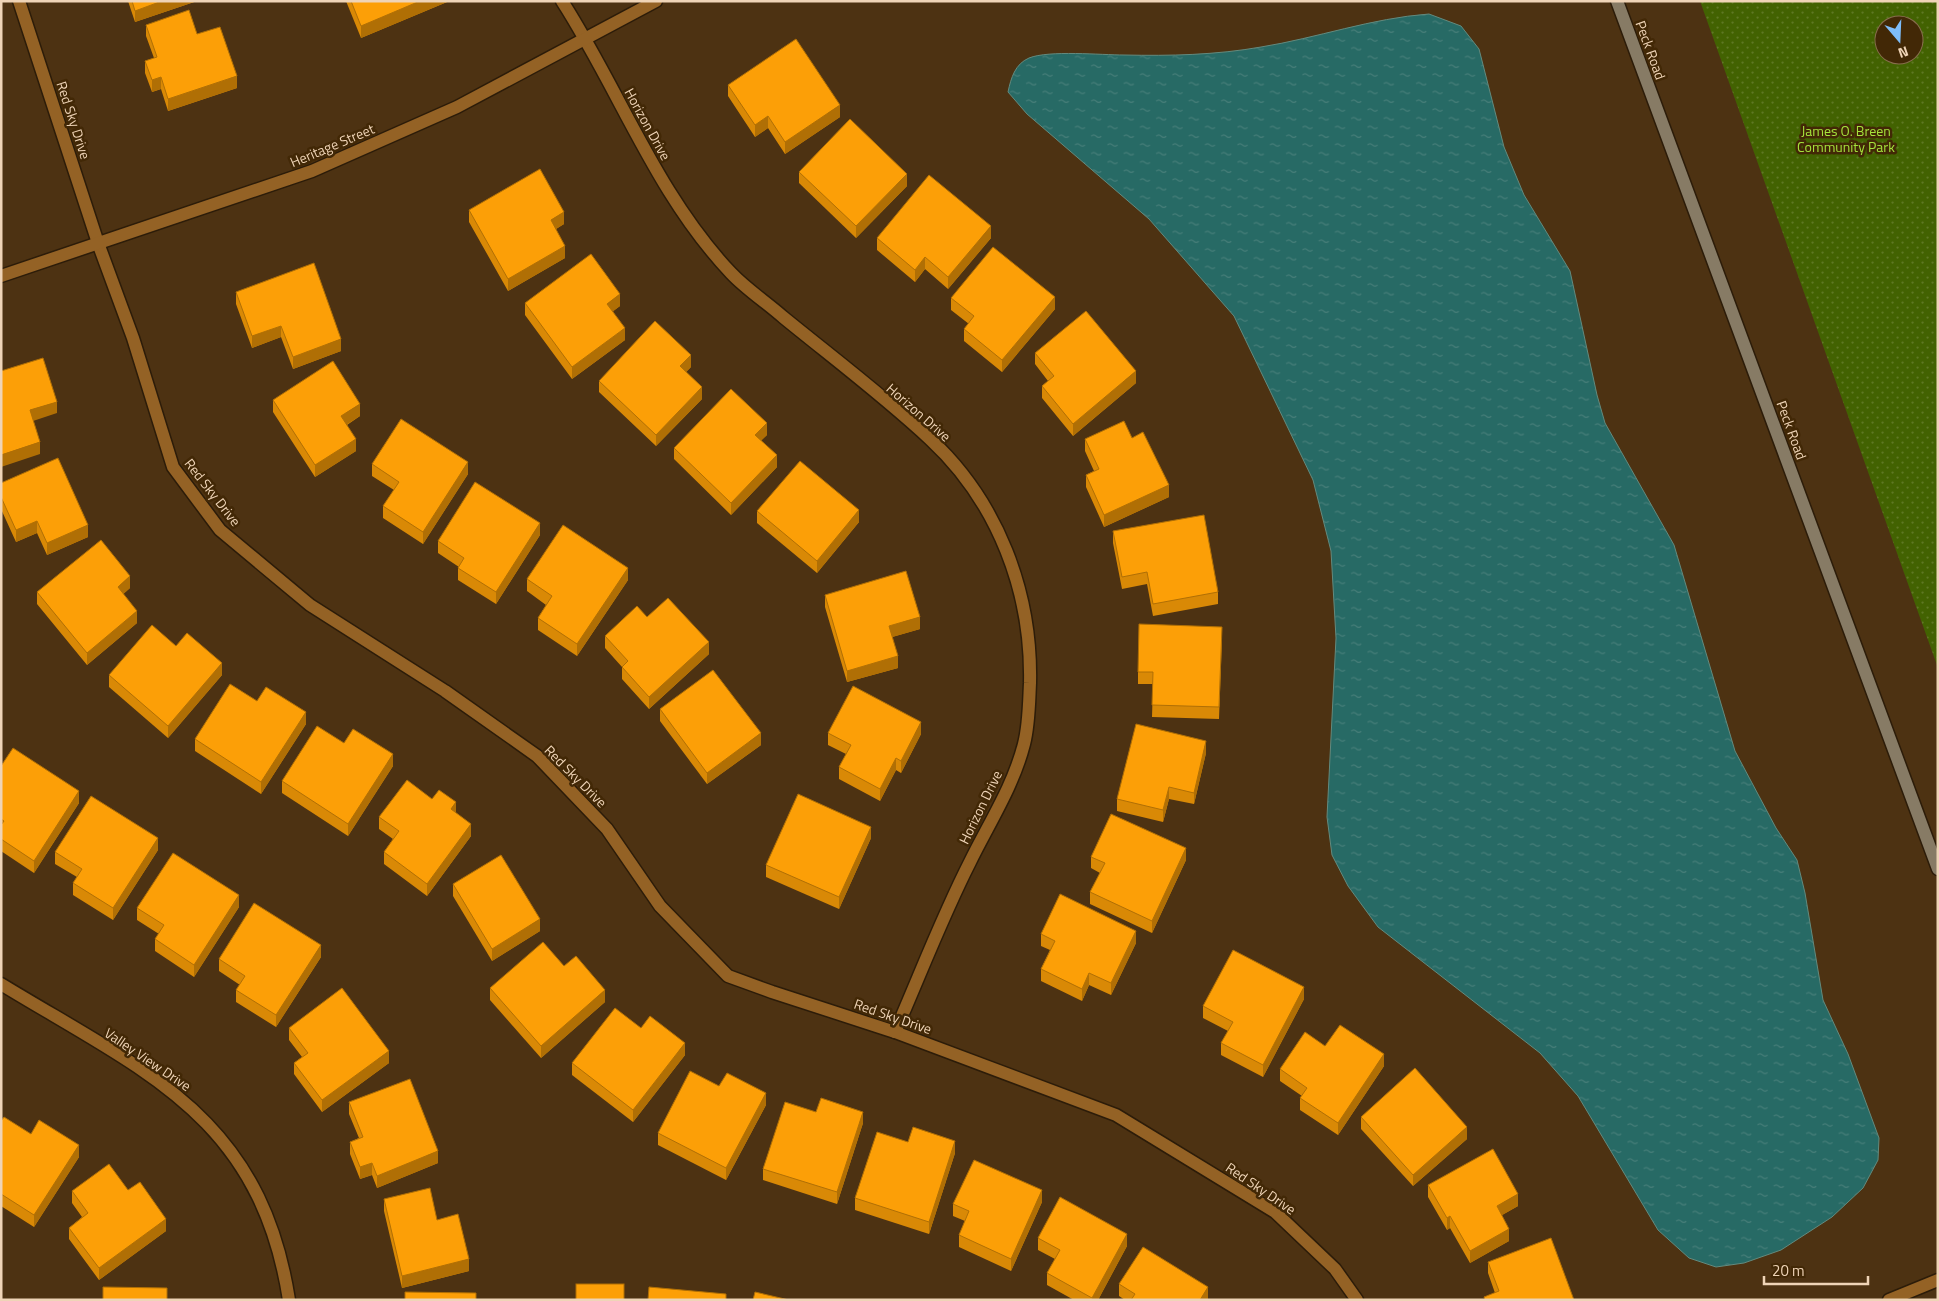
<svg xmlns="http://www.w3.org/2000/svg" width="1939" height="1301" font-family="'Titillium Web',sans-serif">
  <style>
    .park { fill: url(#park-dots); fill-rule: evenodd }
    .water { fill: url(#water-ripples); stroke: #638a7e }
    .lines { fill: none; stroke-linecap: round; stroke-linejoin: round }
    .street-casing { stroke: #2c1c09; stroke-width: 15 }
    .secondary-casing { stroke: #2c1c09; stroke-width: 15 }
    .street { stroke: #946225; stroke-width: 12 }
    .secondary { stroke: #877b65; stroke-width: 12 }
    .wall { fill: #d98906 }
    .shaded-wall { fill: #b06f05 }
    .building { fill: #fc9f07; stroke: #b06f05 }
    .labels { text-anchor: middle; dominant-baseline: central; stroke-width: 5; stroke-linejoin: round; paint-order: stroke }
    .street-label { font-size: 14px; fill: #efd4b7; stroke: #422806 }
    .park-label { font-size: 14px; fill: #a5e33c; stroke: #422806 }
  </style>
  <defs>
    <pattern id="park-dots" width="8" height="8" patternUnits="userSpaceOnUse" patternTransform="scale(1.25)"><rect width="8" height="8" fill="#426201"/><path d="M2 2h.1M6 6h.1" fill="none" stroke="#5e7824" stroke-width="1.8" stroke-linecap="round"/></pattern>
    <pattern id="water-ripples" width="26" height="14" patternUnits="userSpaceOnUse" patternTransform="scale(1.25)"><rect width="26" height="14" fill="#276a65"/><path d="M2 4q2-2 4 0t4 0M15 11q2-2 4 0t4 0" fill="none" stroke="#477e79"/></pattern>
  </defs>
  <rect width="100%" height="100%" fill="#4d3212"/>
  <path class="park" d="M1700,1H1938V668ZM1884,25H1914V55H1884Z"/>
  <path class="water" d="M1429,14L1461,26L1479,49L1504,147L1524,195L1570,271L1597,395L1605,423L1674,545L1735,751L1776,828L1797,860L1805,893L1823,1000L1848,1054L1879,1138L1878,1160L1863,1188L1832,1217L1781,1250L1744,1263L1716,1267L1689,1258L1658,1230L1578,1096L1540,1053L1378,927L1348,886L1332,855L1327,817L1336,638L1331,551L1313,480L1234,316L1149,219L1027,114L1008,92C1011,78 1015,64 1029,58C1049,50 1101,55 1124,55C1170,56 1216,55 1261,47C1317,38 1372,18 1429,14Z"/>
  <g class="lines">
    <defs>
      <g id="street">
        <path d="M19,1L98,243L133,338L173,467L220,530L310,605L445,691L537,756L607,829L660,906L728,976L772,992L895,1032L1116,1115L1275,1212L1335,1269L1357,1300"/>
        <path d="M562,1C620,91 656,194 731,273C746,289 766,302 783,317C832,357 884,396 930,439C998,502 1032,592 1030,683C1029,703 1029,725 1024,744C1013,787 989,823 970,862C942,917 920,975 895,1032"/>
        <path d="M1,276L312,171L457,107L656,1"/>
        <path d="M1,984C145,1072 260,1115 289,1300"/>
        <path d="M1889,1300L1938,1280"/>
      </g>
      <path id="secondary" d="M1617,1L1938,869"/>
    </defs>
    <use href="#street" class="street-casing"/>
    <use href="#secondary" class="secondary-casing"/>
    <use href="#street" class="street"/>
    <use href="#secondary" class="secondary"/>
  </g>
  <g class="wall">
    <path d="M128,1H197L135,22Z"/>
    <path d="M346,1H447V2L361,38Z"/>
    <path d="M146,25L197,34L237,88L168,111L161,89L152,92L145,73V61L154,58L146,36Z"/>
    <path d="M728,85L840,117L785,154L768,128L755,137L728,96Z"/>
    <path d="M799,172L907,186L856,238L799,183Z"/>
    <path d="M469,210L564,224L556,229L565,258L508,291L469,222Z"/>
    <path d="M877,238H991L948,289L925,269L915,282L877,250Z"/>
    <path d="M236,292L341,351L293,369L281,337L252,348L236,304Z"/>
    <path d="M951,298L1055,309L1002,372L964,341V329L969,324L951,310Z"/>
    <path d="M525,303L620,306L613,311L625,340L572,379L525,315Z"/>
    <path d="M1035,353L1136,383L1073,436L1042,398V386L1048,381L1035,364Z"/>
    <path d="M691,367L686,372L702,399L656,446L599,392V381Z"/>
    <path d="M273,400L360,416L347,425L356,451L315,477L273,412Z"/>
    <path d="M767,435L761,440L777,467L731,515L674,459V448Z"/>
    <path d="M1132,438L1169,497L1104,527L1086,487V475L1094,471L1085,451V439Z"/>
    <path d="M372,464L468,474L423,544L383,518V506L394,490L372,476Z"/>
    <path d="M1,483L88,537L47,555L37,533L16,542L1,509Z"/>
    <path d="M757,511L859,522L817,573L757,523Z"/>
    <path d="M1113,531L1218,592V604L1153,616L1147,584L1122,589L1113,543Z"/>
    <path d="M540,535L496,604L458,580V568L459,567L438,553V541Z"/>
    <path d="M527,579L628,580L577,656L538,630V618L546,605L527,591Z"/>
    <path d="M130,588L123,594L137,623L87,665L37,604V592Z"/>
    <path d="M825,595L920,629L892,637L898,668L847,682L825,607Z"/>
    <path d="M647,617L709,654L649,709L622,679V667L605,648V636Z"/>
    <path d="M1222,638L1219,719L1152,717L1153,684H1138V672Z"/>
    <path d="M176,646L222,675L168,738L109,687V675Z"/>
    <path d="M257,701L306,724L261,794L195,751V739Z"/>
    <path d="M660,709L761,745L707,784L660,721Z"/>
    <path d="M828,733L921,734L901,773L896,770L880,801L839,779V767L846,754L828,745Z"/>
    <path d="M344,743L393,766L348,836L282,793V781Z"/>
    <path d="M1206,753L1194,804L1169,799L1163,822L1117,811V799Z"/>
    <path d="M1,766L79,803L34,873L1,851Z"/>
    <path d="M432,799L471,836L427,896L384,864V852L393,839L379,829V817Z"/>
    <path d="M871,838L839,909L766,877V865Z"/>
    <path d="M158,850L113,920L73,895V883L77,877L55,864V852Z"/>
    <path d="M1091,857L1186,860L1152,933L1090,904V892L1100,873L1091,868Z"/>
    <path d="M453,884L540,931L492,961L453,896Z"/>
    <path d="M239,907L194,977L155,951V939L159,934L137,920V908Z"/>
    <path d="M1041,934L1136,943L1111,995L1089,985L1082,1001L1041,981V969L1050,950L1041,946Z"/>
    <path d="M321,957L276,1027L236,1002V990L240,985L219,971V959Z"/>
    <path d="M490,988L605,1002L541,1058L490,1000Z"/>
    <path d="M1304,999L1263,1077L1221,1055V1043L1228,1031L1203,1018V1006Z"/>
    <path d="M289,1028L389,1063L322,1112L294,1074V1063L302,1057L289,1040Z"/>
    <path d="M641,1028L685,1055L633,1122L572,1075V1063Z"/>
    <path d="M1384,1066L1338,1135L1300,1110V1098L1302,1096L1280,1081V1069Z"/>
    <path d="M719,1086L766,1105L726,1180L658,1145V1133Z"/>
    <path d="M349,1102L438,1163L377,1188L372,1175L360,1179L350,1154V1142L359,1138L349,1114Z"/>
    <path d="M816,1112L863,1123L837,1204L763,1180V1169Z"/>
    <path d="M1361,1117L1467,1139L1413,1186L1361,1129Z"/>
    <path d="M1,1121L79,1157L34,1227L1,1206Z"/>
    <path d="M908,1142L955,1153L929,1234L855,1210V1198Z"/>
    <path d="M1428,1185L1518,1206L1502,1215L1509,1241L1470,1263L1450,1228L1447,1230L1428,1197Z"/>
    <path d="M128,1190L166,1231L99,1280L69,1239V1228L82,1217L72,1203V1191Z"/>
    <path d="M384,1199L437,1220L469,1271L402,1288L384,1211Z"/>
    <path d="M1042,1202L1011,1271L959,1247V1235L965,1221L953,1216V1204Z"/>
    <path d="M1038,1238L1127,1246L1098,1300H1074L1047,1285V1273L1055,1259L1038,1250Z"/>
    <path d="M1488,1262L1574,1300H1484V1297L1495,1293L1488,1273Z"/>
    <path d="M1119,1284L1208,1299L1125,1300L1119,1296Z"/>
  </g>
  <g class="shaded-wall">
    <path d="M162,1H197L135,22V11Z"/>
    <path d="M420,1H447V2L361,38V26Z"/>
    <path d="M237,76V88L168,111V99Z"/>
    <path d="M161,77V89L152,92V80Z"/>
    <path d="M840,105V117L785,154V142Z"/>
    <path d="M768,116V128L755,137V125Z"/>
    <path d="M907,174V186L856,238V226Z"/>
    <path d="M564,212V224L551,232V220Z"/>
    <path d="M991,226V238L948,289V277Z"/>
    <path d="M565,246V258L508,291V279Z"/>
    <path d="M925,257V269L915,282V270Z"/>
    <path d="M620,294V306L607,316V304Z"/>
    <path d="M1055,297V309L1002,372V360Z"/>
    <path d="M281,326V337L252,348V336Z"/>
    <path d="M625,328V340L572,379V367Z"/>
    <path d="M341,339V351L293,369V357Z"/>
    <path d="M691,355V367L680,378V366Z"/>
    <path d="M1136,371V383L1073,436V424Z"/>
    <path d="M702,387V399L656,446V435Z"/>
    <path d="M57,402V413L30,422V410Z"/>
    <path d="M360,404V416L341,428V416Z"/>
    <path d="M767,423V435L755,447V435Z"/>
    <path d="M356,439V451L315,477V465Z"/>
    <path d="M40,442V454L1,467V455Z"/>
    <path d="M777,455V467L731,515V503Z"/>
    <path d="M468,462V474L423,544V532Z"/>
    <path d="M1169,485V497L1104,527V515Z"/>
    <path d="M859,510V522L817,573V561Z"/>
    <path d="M37,521V533L16,542V530Z"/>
    <path d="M540,523V535L496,604V592Z"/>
    <path d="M88,525V537L47,555V543Z"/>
    <path d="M628,568V580L577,656V644Z"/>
    <path d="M130,576V588L118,599V587Z"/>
    <path d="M137,611V623L87,665V653Z"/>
    <path d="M920,617V629L889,638V626Z"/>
    <path d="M709,642V654L649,709V697Z"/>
    <path d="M898,656V668L847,682V671Z"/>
    <path d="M222,663V675L168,738V726Z"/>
    <path d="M306,712V724L261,794V782Z"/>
    <path d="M921,722V734L901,773V761Z"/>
    <path d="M761,733V745L707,784V773Z"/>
    <path d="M1206,741V753L1194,804V793Z"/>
    <path d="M393,754V766L348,836V824Z"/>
    <path d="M896,758V770L880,801V789Z"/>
    <path d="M1169,787V799L1163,822V810Z"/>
    <path d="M79,791V803L34,873V861Z"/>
    <path d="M456,802V814L451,809Z"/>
    <path d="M471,824V836L427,896V884Z"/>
    <path d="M871,827V838L839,909V897Z"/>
    <path d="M158,838V850L113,920V908Z"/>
    <path d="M1186,848V860L1152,933V921Z"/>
    <path d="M239,895V907L194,977V965Z"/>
    <path d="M540,919V931L492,961V949Z"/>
    <path d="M1136,931V943L1111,995V983Z"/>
    <path d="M321,945V957L276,1027V1015Z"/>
    <path d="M1089,973V985L1082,1001V989Z"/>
    <path d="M1304,987V999L1263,1077V1065Z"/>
    <path d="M605,990V1002L541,1058V1046Z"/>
    <path d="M685,1043V1055L633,1122V1110Z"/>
    <path d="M389,1051V1063L322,1112V1100Z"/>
    <path d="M1384,1054V1066L1338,1135V1123Z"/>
    <path d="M766,1093V1105L726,1180V1168Z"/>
    <path d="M863,1112V1123L837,1204V1192Z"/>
    <path d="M1467,1127V1139L1413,1186V1175Z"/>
    <path d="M955,1141V1153L929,1234V1222Z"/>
    <path d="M79,1145V1157L34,1227V1215Z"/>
    <path d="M438,1151V1163L377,1188V1176Z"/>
    <path d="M372,1163V1175L360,1179V1167Z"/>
    <path d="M1042,1190V1202L1011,1271V1259Z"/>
    <path d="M1518,1194V1206L1497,1218V1206Z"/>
    <path d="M1450,1216V1228L1447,1230V1218Z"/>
    <path d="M166,1219V1231L99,1280V1268Z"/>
    <path d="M1509,1229V1241L1470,1263V1251Z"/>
    <path d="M1127,1234V1246L1098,1300H1092V1298Z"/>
    <path d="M469,1259V1271L402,1288V1276Z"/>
    <path d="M1208,1287V1299L1200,1300Z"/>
  </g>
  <g class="building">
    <path d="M132,1H162L135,11Z"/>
    <path d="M351,1H420L361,26Z"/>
    <path d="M189,10L197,34L220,27L237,76L168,99L161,77L152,80L145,61L157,57L146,25Z"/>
    <path d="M796,39L840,105L785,142L768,116L755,125L728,85Z"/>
    <path d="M850,119L907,174L856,226L799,172Z"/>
    <path d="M540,169L564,212L551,220L565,246L508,279L469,210Z"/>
    <path d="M929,175L991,226L948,277L925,257L915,270L877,238Z"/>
    <path d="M993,247L1055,297L1002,360L964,329L974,316L951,298Z"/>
    <path d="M591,254L620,294L607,304L625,328L572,367L525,303Z"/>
    <path d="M314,263L341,339L293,357L281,326L252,336L236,292Z"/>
    <path d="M1086,311L1136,371L1073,424L1042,386L1054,376L1035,353Z"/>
    <path d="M655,321L691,355L680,366L702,387L656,435L599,381Z"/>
    <path d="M43,358L57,402L30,410L40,442L1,455V371Z"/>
    <path d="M333,361L360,404L341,416L356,439L315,465L273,400Z"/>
    <path d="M731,389L767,423L755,435L777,455L731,503L674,448Z"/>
    <path d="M401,419L468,462L423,532L383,506L399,482L372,464Z"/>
    <path d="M1124,421L1132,438L1143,432L1169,485L1104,515L1086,475L1099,469L1085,439Z"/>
    <path d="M58,458L88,525L47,543L37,521L16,530L1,497V483Z"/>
    <path d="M800,461L859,510L817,561L757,511Z"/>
    <path d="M475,482L540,523L496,592L458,568L464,558L438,541Z"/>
    <path d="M1204,515L1218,592L1153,604L1147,572L1122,577L1113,531Z"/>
    <path d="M563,525L628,568L577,644L538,618L552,596L527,579Z"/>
    <path d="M101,540L130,576L118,587L137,611L87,653L37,592Z"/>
    <path d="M906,571L920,617L889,626L898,656L847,671L825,595Z"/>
    <path d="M668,598L709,642L649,697L622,667L628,661L605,636L637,606L647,617Z"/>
    <path d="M1139,624L1222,627L1219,707L1152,705L1153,672H1138Z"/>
    <path d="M152,625L176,646L187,633L222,663L168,726L109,675Z"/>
    <path d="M713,670L761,733L707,773L660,709Z"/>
    <path d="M230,684L257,701L266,687L306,712L261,782L195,739Z"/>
    <path d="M853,686L921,722L901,761L896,758L880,789L839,767L851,745L828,733Z"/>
    <path d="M1136,724L1206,741L1194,793L1169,787L1163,810L1117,799Z"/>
    <path d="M317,726L344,743L353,729L393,754L348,824L282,781Z"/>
    <path d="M13,748L79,791L34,861L1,839V825L4,821L1,819V766Z"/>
    <path d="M407,780L432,799L439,790L456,802L451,809L471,824L427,884L384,852L399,831L379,817Z"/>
    <path d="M798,794L871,827L839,897L766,865Z"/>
    <path d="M91,796L158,838L113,908L73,883L82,869L55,852Z"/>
    <path d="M1111,814L1186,848L1152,921L1090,892L1105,863L1091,857Z"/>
    <path d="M173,853L239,895L194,965L155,939L164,925L137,908Z"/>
    <path d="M501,855L540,919L492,949L453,884Z"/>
    <path d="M1060,894L1136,931L1111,983L1089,973L1082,989L1041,969L1055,941L1041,934Z"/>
    <path d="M254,903L321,945L276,1015L236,990L245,976L219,959Z"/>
    <path d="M543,942L564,966L576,956L605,990L541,1046L490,988Z"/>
    <path d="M1233,950L1304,987L1263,1065L1221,1043L1233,1022L1203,1006Z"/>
    <path d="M342,988L389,1051L322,1100L294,1063L308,1053L289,1028Z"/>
    <path d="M615,1008L641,1028L650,1016L685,1043L633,1110L572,1063Z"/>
    <path d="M1340,1025L1384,1054L1338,1123L1300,1098L1307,1088L1280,1069L1305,1032L1325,1046Z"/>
    <path d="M1415,1068L1467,1127L1413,1175L1361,1117Z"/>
    <path d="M690,1071L719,1086L727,1073L766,1093L726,1168L658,1133Z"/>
    <path d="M410,1079L438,1151L377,1176L372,1163L360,1167L350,1142L363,1137L349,1102Z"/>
    <path d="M821,1098L863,1112L837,1192L763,1169L785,1102L816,1112Z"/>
    <path d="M4,1117L31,1134L39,1120L79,1145L34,1215L1,1194V1121Z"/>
    <path d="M913,1127L955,1141L929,1222L855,1198L877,1132L908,1142Z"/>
    <path d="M1493,1149L1518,1194L1497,1206L1509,1229L1470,1251L1450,1216L1447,1218L1428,1185Z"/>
    <path d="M974,1160L1042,1190L1011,1259L959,1235L969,1211L953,1204Z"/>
    <path d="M109,1164L128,1190L140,1182L166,1219L99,1268L69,1228L88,1213L72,1191Z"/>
    <path d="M430,1188L437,1220L458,1214L469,1259L402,1276L384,1199Z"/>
    <path d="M1060,1197L1127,1234L1092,1298L1047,1273L1060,1250L1038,1238Z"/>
    <path d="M1551,1238L1574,1300H1485L1484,1297L1499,1291L1488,1262Z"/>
    <path d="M1143,1247L1208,1287L1200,1300H1131L1135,1294L1119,1284Z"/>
    <rect x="576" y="1284" width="48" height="16"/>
    <path d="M103,1287L167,1288V1300H103Z"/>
    <path d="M649,1287L726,1294V1300H648Z"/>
    <path d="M405,1292L476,1293V1300H405Z"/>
    <path d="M755,1292L789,1300H753Z"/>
  </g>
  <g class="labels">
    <g class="street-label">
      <text transform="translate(1651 50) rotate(70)">Peck Road</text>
      <text transform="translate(74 120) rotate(72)">Red Sky Drive</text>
      <text transform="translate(648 124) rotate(61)">Horizon Drive</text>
      <text transform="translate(332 145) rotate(-23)">Heritage Street</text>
      <text transform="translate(919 412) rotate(41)">Horizon Drive</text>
      <text transform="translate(1792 430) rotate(70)">Peck Road</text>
      <text transform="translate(213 492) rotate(52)">Red Sky Drive</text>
      <text transform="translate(576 776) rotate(45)">Red Sky Drive</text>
      <text transform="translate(980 807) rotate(-64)">Horizon Drive</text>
      <text transform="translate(893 1016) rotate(19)">Red Sky Drive</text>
      <text transform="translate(148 1059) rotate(34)">Valley View Drive</text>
      <text transform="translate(1261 1188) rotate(34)">Red Sky Drive</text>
    </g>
    <g class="park-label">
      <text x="1846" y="130">James O. Breen<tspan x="1846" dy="16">Community Park</tspan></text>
    </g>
  </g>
  <rect width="1939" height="1301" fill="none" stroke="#efd4b7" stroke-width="5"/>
  <g transform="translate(1899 40) rotate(161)"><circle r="24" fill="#422806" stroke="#876d4d"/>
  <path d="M0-4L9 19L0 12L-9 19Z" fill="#7ebdf9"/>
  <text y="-8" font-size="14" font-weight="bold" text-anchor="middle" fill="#efd4b7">N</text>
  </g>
  <path d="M1764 1276v8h104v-8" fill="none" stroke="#efd4b7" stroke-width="2.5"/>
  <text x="1772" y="1276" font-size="15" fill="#efd4b7" stroke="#422806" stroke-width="4" paint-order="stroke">20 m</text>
</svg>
